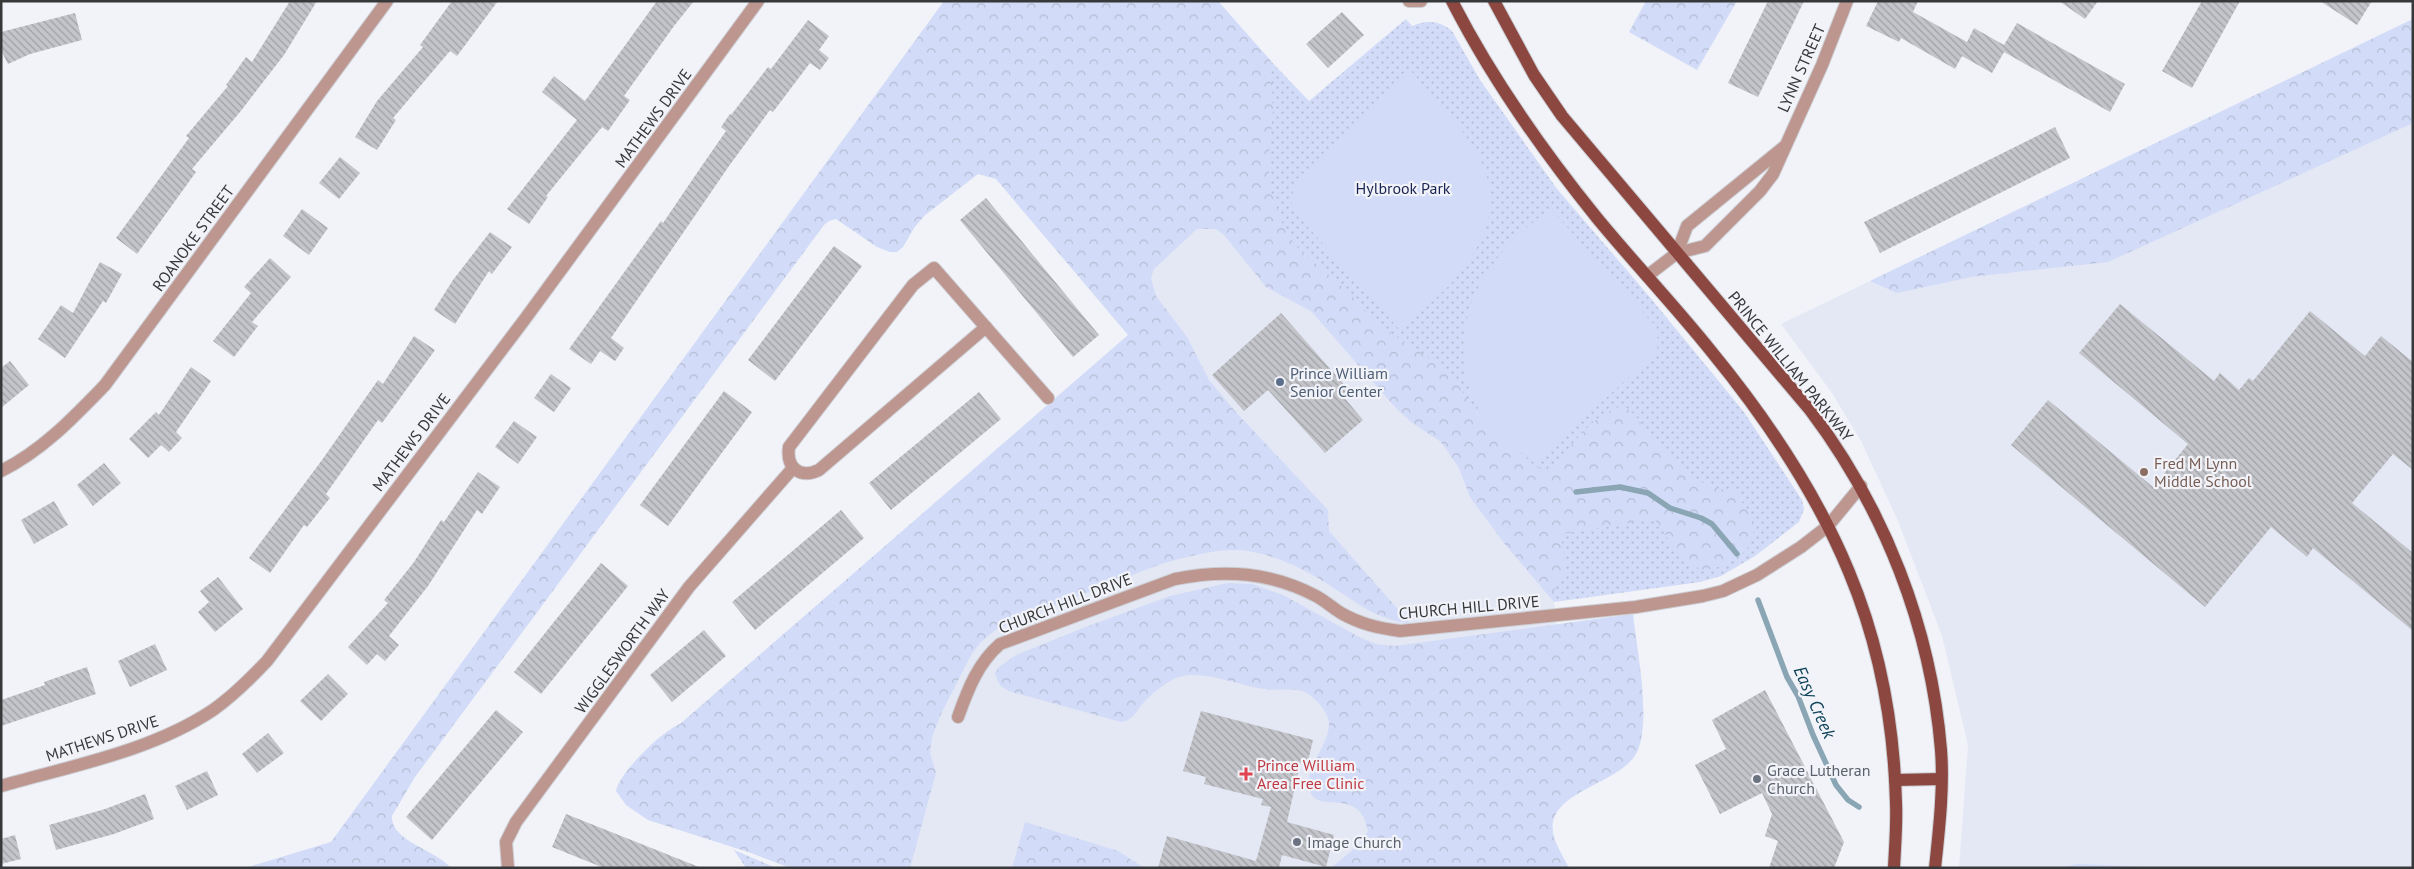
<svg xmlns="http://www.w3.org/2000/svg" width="2414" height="869" font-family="'PT Sans',sans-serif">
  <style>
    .built { fill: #e4e8f5 }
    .grass { fill: url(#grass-dots) }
    .forest { fill: url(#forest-crowns) }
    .garden { fill: #d2dbf7 }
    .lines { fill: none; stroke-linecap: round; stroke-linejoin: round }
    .stream { stroke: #8aa5b4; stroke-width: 5.5 }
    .building { fill: url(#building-back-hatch) }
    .minor-casing { stroke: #ccced3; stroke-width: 14 }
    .primary-casing { stroke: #ccced3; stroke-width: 14 }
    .minor { stroke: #be9690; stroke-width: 12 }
    .primary { stroke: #8b4740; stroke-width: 12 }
    .service-dot { fill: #5c6f8a; stroke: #f1f3f9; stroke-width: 2 }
    .education-dot { fill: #8d6e63; stroke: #f1f3f9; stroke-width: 2 }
    .health-dot { fill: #e0444e; stroke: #f1f3f9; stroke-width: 2 }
    .worship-dot { fill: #6b7280; stroke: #f1f3f9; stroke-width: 2 }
    .labels { text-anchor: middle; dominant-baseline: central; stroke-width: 4.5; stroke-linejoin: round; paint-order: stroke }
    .street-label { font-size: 16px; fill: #37383a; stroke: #f1f3f9 }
    .park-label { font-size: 16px; fill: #1b2551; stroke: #f1f3f9 }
    .service-label { font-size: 16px; fill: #4e5e75; stroke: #f1f3f9; text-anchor: start }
    .education-label { font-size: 16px; fill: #785e54; stroke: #f1f3f9; text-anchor: start }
    .health-label { font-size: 16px; fill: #be3a42; stroke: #f1f3f9; text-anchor: start }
    .worship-label { font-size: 16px; fill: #5b616d; stroke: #f1f3f9; text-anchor: start }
    .water-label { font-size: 18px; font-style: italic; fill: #0e4258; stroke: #f1f3f9 }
  </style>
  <defs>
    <pattern id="grass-dots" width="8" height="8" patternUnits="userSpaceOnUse" patternTransform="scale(1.25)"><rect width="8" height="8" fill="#d2dbf7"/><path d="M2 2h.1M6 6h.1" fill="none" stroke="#b5bdd4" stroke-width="1.8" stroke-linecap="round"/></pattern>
    <pattern id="forest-crowns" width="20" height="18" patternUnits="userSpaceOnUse" patternTransform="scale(1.25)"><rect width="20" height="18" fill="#d2dbf7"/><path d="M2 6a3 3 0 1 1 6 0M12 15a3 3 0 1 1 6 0" fill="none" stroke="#b5bdd4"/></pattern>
    <pattern id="building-back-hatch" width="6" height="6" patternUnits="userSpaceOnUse" patternTransform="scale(1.25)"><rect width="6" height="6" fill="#c3c5ca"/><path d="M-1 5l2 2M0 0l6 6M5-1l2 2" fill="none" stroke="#9fa1a5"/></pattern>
  </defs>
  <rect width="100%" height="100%" fill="#f1f3f9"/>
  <g class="built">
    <path d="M944,1H1218L1441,377L1511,448L1504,543L1554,602L1558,639L1430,654L1562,868H833L1163,345Z"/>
    <path d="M2413,19V868H1959L1968,745L1942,636L1898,521L1861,441L1832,393L1781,324Z"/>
  </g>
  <g class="grass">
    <path d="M1406,19L1412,26C1427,20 1439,20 1452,31L1480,80L1557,189L1648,295L1744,412L1802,500L1804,509L1799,522L1755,556L1721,576L1700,582L1554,602L1504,543L1511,448L1441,377L1383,352L1262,218V52L1309,101Z"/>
    <path d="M734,850L776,868H746Z"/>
  </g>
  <g class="forest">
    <path d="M944,1H1218L1271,61L1273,111L1269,157V186L1286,233L1297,247L1347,291L1379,325L1450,372L1476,413L1532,466C1539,468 1549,469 1555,465C1562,461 1566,452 1570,447C1584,430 1601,411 1623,406C1635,412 1641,424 1649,434C1671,461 1698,489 1734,491C1755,517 1766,546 1727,563C1719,567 1710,571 1701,569C1678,562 1668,535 1654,519L1561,534L1567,575L1560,581L1550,597L1504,543L1470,497L1459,468L1441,442L1411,422L1394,406L1311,311L1266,287L1224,235L1216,229H1197L1154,269L1151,278L1156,296L1187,337L1209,380L1234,410L1328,510L1329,531L1410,623C1380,621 1357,603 1332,587C1307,570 1278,556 1248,551C1223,547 1186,557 1161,564L1022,618L994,631L981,642L971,655L941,714L932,737L930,753L936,773L910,868H790L751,853L648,820L626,805L616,791C619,773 662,731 680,724L1128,335L996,179L978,174L924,216L914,228L903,247L897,252H890L877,247L836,219L829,221L824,225L415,777L392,816C390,841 436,850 451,868H245L331,842Z"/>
    <path d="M1646,1H1737L1697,70L1629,32Z"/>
    <path d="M2413,19V123L2108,262L1971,277L1897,293L1870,281Z"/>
    <path d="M1228,583L1252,584L1283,595L1361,638L1376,644L1395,646L1633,614C1637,651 1651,716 1638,750C1623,786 1541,790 1554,837C1557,847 1564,858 1569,868H1331L1360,844L1368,831C1360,785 1317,815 1310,791C1303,767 1330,746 1329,722C1328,712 1313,694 1302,691C1290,688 1277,691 1265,689C1240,686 1203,669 1179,677C1167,681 1154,692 1145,701C1136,710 1135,720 1121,722L1012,692C1001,688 998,684 995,673L999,667L1016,655L1083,628L1170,596Z"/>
    <path d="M1025,822L1118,851L1144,868H1012Z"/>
    <path d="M2078,864L2165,868H2060Z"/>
  </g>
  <g class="garden">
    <path d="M1411,71C1473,144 1531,190 1453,281C1438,299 1416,313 1399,329L1291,208L1294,182Z"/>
    <path d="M1551,209L1658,329L1657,352L1534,463C1513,445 1489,427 1475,403C1468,390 1465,374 1464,359C1459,295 1501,243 1551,209Z"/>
  </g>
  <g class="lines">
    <g class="stream">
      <path d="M1576,492L1620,487L1648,493L1670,508L1701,518L1712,524L1737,554"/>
      <path d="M1758,600L1787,677L1798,696L1813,735L1836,785L1848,800L1859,807"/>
    </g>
  </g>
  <g class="building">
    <path d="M290,1H317L284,55L240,112L192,169L196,172L137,254L116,238L189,138L186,136L228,86L226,85L246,57L252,62Z"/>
    <path d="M452,1H498L457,56L450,51L393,118L396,120L377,150L355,137L377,101L423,47L420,45Z"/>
    <path d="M657,1H694L674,26L624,96L630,100L608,131L602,127L546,196L548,197L529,224L507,209L577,120L542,92L554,76L585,101Z"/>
    <path d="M1768,1H1804L1758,97L1728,83Z"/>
    <path d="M1878,1H1918L1913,12L1967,42L1974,28L2004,45L2017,23L2125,84L2110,112L2004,52L1992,73L1962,56L1955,69L1901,38L1899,42L1866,26Z"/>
    <path d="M2059,1H2098L2085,19Z"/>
    <path d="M2202,1H2240L2192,88L2162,71Z"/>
    <path d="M2320,1H2372L2357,25Z"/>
    <path d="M1342,12L1364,35L1328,68L1306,44Z"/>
    <path d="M75,13L82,40L30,54L8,64L1,50V32Z"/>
    <path d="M808,20L829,36L819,50L829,58L820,70L810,63L773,112L770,110L729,166L611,338L624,348L615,361L600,351L591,364L569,349L661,221L663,223L701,167L726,131L721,127L730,114L731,115L768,67L771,69Z"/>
    <path d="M2055,127L2070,158L1880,253L1864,222Z"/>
    <path d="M340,157L360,173L339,199L319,183Z"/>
    <path d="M986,198L1099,335L1073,357L960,220Z"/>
    <path d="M302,209L328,228L309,255L283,236Z"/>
    <path d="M490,232L512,247L492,274L489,271L455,324L434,310L453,280Z"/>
    <path d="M834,246L862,266L775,381L748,360Z"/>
    <path d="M270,258L291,277L252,322L258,326L234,357L213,341L251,293L244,287Z"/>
    <path d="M100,262L122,274L106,303L103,301L65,358L38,339L61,305L73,313Z"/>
    <path d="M2120,304L2214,381L2220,373L2239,390L2249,378L2253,381L2310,311L2365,356L2381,336L2413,362V470L2393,454L2352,503L2413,553V631L2313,548L2307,557L2271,527L2205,607L2011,445L2048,400L2153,487L2188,444L2079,353Z"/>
    <path d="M1281,313L1348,389L1342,395L1363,420L1325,453L1268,390L1244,411L1212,375Z"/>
    <path d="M414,336L435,350L382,423L378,420L326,494L330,498L307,527L304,525L270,573L249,558L322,460L378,380L383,384Z"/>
    <path d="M10,361L29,385L1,408V368Z"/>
    <path d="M191,367L211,381L176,432L182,438L169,452L161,445L148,458L129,439L156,412L159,415Z"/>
    <path d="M551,374L571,388L554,412L534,398Z"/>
    <path d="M724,391L752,412L668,526L640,505Z"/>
    <path d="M979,392L1001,419L891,510L869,483Z"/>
    <path d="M514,421L537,437L518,464L495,447Z"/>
    <path d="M104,463L121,483L93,506L77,485Z"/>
    <path d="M478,472L500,487L482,514L477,510L428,586L389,636L399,645L385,661L377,654L367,665L348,647L388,603L384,600L414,562L441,520L444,522Z"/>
    <path d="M54,501L68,525L34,544L21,520Z"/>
    <path d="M841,510L864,538L755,630L732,602Z"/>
    <path d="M601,563L628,586L541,694L514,672Z"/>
    <path d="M218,577L243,609L215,632L198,612L209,602L200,591Z"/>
    <path d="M704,630L726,656L672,702L650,675Z"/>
    <path d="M155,644L167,670L130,687L118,661Z"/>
    <path d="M87,667L96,694L1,726V700L45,685L44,682Z"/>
    <path d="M328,674L348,694L321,721L300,701Z"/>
    <path d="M1765,690L1844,842L1834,868H1769L1778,841L1765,836L1772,814L1762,793L1720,814L1695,765L1726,749L1712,720Z"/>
    <path d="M496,710L523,732L432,840L406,817Z"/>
    <path d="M1201,711L1313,740L1308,761L1301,760L1287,822L1334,835L1326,867L1282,855L1279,868H1158L1167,836L1256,861L1271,807L1261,805L1263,799L1204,784L1206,777L1183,771Z"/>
    <path d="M268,733L284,753L257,773L242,754Z"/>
    <path d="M207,771L218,795L187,810L175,786Z"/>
    <path d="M145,794L154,819L114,834L56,850L49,825L105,809Z"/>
    <path d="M566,814L699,867V868H604L552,847Z"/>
    <path d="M15,835L21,859L1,864V839Z"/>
  </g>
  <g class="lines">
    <defs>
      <g id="minor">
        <path d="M1409,1H1421"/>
        <path d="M1677,253L1687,226L1784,147"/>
        <path d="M1647,276L1677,253L1705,246L1760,191L1773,174L1822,65L1847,1"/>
        <path d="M986,327L819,470C800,479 786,468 789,447L913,285L934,268L1048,398"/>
        <path d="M1,471C42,451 74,417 105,385L387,1"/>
        <path d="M958,717C968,689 978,663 1000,644L1175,579C1225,569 1270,572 1316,596C1325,601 1333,608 1341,613C1360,624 1378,628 1400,631L1636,607L1703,596L1723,591L1757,575L1801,547L1828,526L1861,486"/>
        <path d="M1,786C71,766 152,751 213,710C233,696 250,679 267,661L525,319L758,1"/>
        <path d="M508,868L506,842L516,822L689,587L793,468"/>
      </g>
      <g id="primary">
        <path d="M1452,1C1492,79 1542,150 1597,218C1634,263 1675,306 1711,351C1766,418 1816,492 1849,572C1879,644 1894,725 1896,803C1897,824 1895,846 1894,868"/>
        <path d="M1494,1L1534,75L1562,116L1810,410C1884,508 1931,627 1941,750C1944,788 1939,830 1935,868"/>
        <path d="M1895,780L1941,779"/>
      </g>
    </defs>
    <use href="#minor" class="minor-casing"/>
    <use href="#primary" class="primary-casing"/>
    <use href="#minor" class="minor"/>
    <use href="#primary" class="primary"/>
  </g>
  <circle class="service-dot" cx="1280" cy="382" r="5"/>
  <circle class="education-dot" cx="2144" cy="472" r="5"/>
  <path class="health-dot" d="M1243.5 766.5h5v5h5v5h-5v5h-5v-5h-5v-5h5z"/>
  <g class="worship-dot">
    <circle cx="1757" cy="779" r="5"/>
    <circle cx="1297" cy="842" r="5"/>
  </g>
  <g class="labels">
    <g class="street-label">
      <text transform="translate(1801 68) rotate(-66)">LYNN STREET</text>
      <text transform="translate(653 118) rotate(-54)">MATHEWS DRIVE</text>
      <text transform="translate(193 238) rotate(-54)">ROANOKE STREET</text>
      <text transform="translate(1791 366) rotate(51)">PRINCE WILLIAM PARKWAY</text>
      <text transform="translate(411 442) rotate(-53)">MATHEWS DRIVE</text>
      <text transform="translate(1065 603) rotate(-21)">CHURCH HILL DRIVE</text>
      <text transform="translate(1469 607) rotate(-5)">CHURCH HILL DRIVE</text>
      <text transform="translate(622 651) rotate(-54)">WIGGLESWORTH WAY</text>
      <text transform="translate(102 738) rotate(-18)">MATHEWS DRIVE</text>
    </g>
    <g class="park-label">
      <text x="1403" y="188">Hylbrook Park</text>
    </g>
    <g class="service-label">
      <text x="1290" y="373">Prince William<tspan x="1290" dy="18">Senior Center</tspan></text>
    </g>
    <g class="education-label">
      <text x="2154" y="463">Fred M Lynn<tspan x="2154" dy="18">Middle School</tspan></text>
    </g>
    <g class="health-label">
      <text x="1257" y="765">Prince William<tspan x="1257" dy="18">Area Free Clinic</tspan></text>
    </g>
    <g class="worship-label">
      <text x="1767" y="770">Grace Lutheran<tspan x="1767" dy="18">Church</tspan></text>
      <text x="1307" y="842">Image Church</text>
    </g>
    <g class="water-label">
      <text transform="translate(1815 702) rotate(66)">Easy Creek</text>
    </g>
  </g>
  <rect width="2414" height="869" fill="none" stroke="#37383a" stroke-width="5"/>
</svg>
